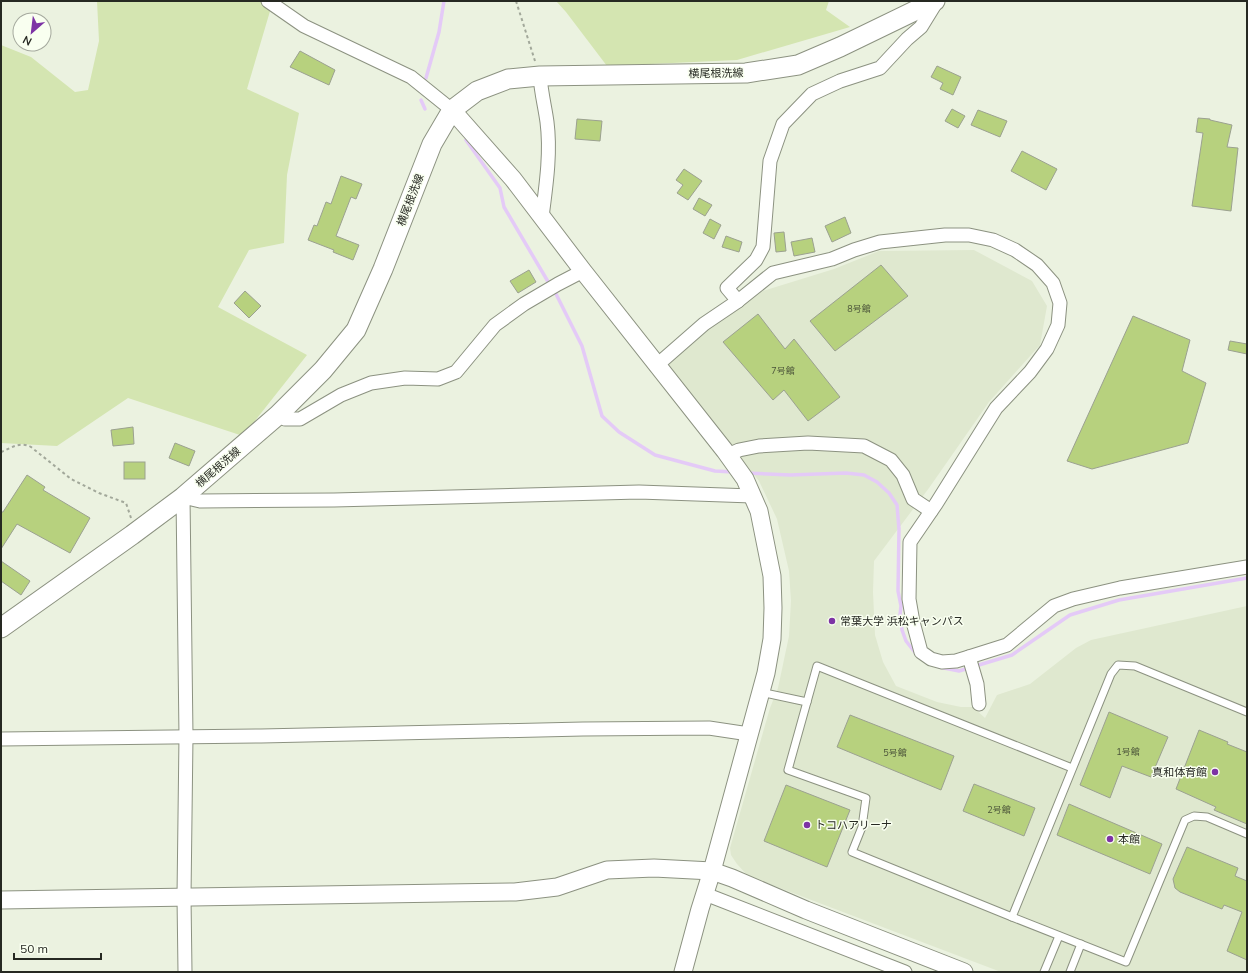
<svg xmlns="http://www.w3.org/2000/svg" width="1248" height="973" font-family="Mulish,'Noto Sans JP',sans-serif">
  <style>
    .built { fill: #dfe8cf }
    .green { fill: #d4e5b1 }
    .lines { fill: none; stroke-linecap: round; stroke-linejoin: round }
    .stream { stroke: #e4caf7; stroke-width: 3.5 }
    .building { fill: #b7d17e; stroke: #9ba190 }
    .service-casing { stroke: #8c9281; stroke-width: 9 }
    .minor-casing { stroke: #8c9281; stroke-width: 15 }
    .tertiary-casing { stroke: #8c9281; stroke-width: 19 }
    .secondary-casing { stroke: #8c9281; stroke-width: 21 }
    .path { stroke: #a2a89a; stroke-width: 2; stroke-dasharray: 3 3; stroke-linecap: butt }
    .service { stroke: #fff; stroke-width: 7 }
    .minor { stroke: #fff; stroke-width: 13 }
    .tertiary { stroke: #fff; stroke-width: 17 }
    .secondary { stroke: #fff; stroke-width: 19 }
    .poi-dot { fill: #7d33a5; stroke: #f9fff0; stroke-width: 1.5 }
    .labels { text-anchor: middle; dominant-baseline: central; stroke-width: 3; stroke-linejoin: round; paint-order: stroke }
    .number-label { font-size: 9px; fill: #4a5339 }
    .street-label { font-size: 11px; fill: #262922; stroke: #f9fff0 }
    .poi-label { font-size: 11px; fill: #262922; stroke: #f9fff0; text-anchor: start }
  </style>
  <rect width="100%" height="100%" fill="#ebf2e0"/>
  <path class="built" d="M974,250L1032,281L1047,306L1040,345L989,402L929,488L874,561L873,592L875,635L883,662L896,686L937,702L961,707H973L985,718L997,695L1030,684L1076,648L1091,640L1247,606V972H1001L748,876L737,864L731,855L730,848L770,708L778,688L789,636L791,601L789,571L777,519L759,481L667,365L747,296L834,269L879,251Z"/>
  <g class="green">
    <path d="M97,1H273L247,89L299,113L287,175L284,243L249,250L218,307L307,355L243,436L128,398L57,446L1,443V45L31,57L75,92L88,90L99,41Z"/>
    <path d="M556,1H829L826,10L850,27L737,60L607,66L566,12Z"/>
  </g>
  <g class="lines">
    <g class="stream">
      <path d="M426,78L439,32L444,1"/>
      <path d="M421,100L425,109"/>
      <path d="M466,140L500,188L504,207L550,285"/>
      <path d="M554,290L582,346L602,416L619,432L655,455L715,471L733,472"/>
      <path d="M747,473L790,475L846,473L864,475L877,482L889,493L897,505L899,529L898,591L901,606L900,615L902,630L906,641L917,655"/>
      <path d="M939,667L959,671L1012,655L1070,615L1119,600L1247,578"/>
    </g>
  </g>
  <g class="building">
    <path d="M300,51L335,70L329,85L290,67Z"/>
    <path d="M937,66L961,77L953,95L940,89L943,83L931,77Z"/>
    <path d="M952,109L965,116L958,128L945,121Z"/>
    <path d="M978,110L1007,121L1000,137L971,125Z"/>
    <path d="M1198,118L1210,119V120L1232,125L1227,147L1238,148L1231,211L1192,206L1203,133L1196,132Z"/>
    <path d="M577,119L602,121L600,141L575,139Z"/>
    <path d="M1022,151L1057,169L1046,190L1011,171Z"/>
    <path d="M684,169L702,181L688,200L677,193L683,185L676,180Z"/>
    <path d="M341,176L362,184L356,199L351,197L336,236L359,245L353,260L333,252L334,250L308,240L314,225L317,226L326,202L331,204Z"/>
    <path d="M699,198L712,205L705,216L693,209Z"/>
    <path d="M845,217L851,233L832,242L825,226Z"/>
    <path d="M710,219L721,225L714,239L703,233Z"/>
    <path d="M784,232L786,251L776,252L774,233Z"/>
    <path d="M726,236L742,242L739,252L722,247Z"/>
    <path d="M812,238L815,252L794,256L791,242Z"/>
    <path d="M881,265L908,296L835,351L810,321Z"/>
    <path d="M529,270L536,282L518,293L510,281Z"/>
    <path d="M245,291L261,306L249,318L234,303Z"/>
    <path d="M758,314L785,349L794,339L840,397L808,421L784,390L773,400L723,342Z"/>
    <path d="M1133,316L1190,340L1182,371L1206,383L1188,443L1092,469L1067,461Z"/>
    <path d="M1230,341L1247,344V354L1228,350Z"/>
    <path d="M133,427L134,444L113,446L111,430Z"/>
    <path d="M175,443L195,451L189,466L169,458Z"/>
    <rect x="124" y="462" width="21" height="17"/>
    <path d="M27,475L45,487L43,490L90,518L70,553L17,524L1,549V512H3Z"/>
    <path d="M1,561L30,581L21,595L1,581Z"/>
    <path d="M1109,712L1168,737L1151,777L1122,766L1110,798L1080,785Z"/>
    <path d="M850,715L954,756L941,790L837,747Z"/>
    <path d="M1199,730L1228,742L1227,744L1247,752V824L1214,810L1216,807L1176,789Z"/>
    <path d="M974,784L1035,808L1024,836L963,811Z"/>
    <path d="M786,785L850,810L827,867L764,841Z"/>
    <path d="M1069,804L1162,844L1150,874L1057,835Z"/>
    <path d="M1187,847L1238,868L1235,876L1247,881V960L1227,951L1242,912L1224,905L1222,909L1180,892L1175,888L1173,879Z"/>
  </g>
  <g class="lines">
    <defs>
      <g id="service">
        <path d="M760,692L807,702"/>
        <path d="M1072,768L817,666L788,770L866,798L862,827L852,852L1012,917L1126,962L1185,820L1194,816L1207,817L1247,834"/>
        <path d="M1012,917L1111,674L1118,665L1135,666L1247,712"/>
        <path d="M1044,972L1059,936"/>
        <path d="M1070,972L1081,944"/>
      </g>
      <g id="minor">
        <path d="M268,1L304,26L411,77L452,110"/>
        <path d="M540,76C541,92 545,107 547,122C551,153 546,186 542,217"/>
        <path d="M738,301L727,288L756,260L763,247L770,161L783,124L812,94L840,81L880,68L907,39L921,27L937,1"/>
        <path d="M656,366L704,324L738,301L773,273L832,259L854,250L880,242L945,235H969L993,240L1015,250L1037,265L1053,283L1060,303L1058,325L1047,349L1030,372L996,408L936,504L910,542L909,599L913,622L921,652L931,659L942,662L956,661L969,657L977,684L979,704"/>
        <path d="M278,415L285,419H300L341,395L371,383L405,378L438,379L456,372L495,325L524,304L558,284L583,271"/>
        <path d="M728,455L739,450L759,446L808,443L864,446L891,460L903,475L913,499L931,511"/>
        <path d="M969,657L1007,645L1054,606L1073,599L1120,588L1247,567"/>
        <path d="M1,739L261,736L583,729L709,728L749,734"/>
        <path d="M705,894L905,972"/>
        <path d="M185,972L184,897L186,736L183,497L200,501L334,500L639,492L752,496"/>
      </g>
      <g id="tertiary">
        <path d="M452,110L513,179L583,271L725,451L745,479L759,511L772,576L773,608L772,639L766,673L712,871L700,909L683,972"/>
        <path d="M1,900L515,892L557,887L607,870L654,868L712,871L732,878L806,910L964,972"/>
      </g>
      <path id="secondary" d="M1,628L132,535L183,497L278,415L323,370L356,330L383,269L432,144L452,110L477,91L508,79L540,76L746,73L798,65L840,47L935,1"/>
    </defs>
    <use href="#service" class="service-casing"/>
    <use href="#minor" class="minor-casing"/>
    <use href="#tertiary" class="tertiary-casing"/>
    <use href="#secondary" class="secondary-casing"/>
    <g class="path">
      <path d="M516,1L535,61"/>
      <path d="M1247,254V264"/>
      <path d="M1,452C11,448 20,441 31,447L71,479L99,493L126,503L131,518"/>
    </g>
    <use href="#service" class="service"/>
    <use href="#minor" class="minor"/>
    <use href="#tertiary" class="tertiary"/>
    <use href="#secondary" class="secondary"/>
  </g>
  <g class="poi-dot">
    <circle cx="832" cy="621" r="4"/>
    <circle cx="1215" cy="772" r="4"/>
    <circle cx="807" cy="825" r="4"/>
    <circle cx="1110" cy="839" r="4"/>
  </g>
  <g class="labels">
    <g class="number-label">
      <text x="859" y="308">8号館</text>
      <text x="783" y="370">7号館</text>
      <text x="1128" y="751">1号館</text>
      <text x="895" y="752">5号館</text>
      <text x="999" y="809">2号館</text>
    </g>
    <g class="street-label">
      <text transform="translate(716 73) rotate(-1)">横尾根洗線</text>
      <text transform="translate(410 200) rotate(-69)">横尾根洗線</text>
      <text transform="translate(218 467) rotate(-41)">横尾根洗線</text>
    </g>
    <g class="poi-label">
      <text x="840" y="621">常葉大学 浜松キャンパス</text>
      <text x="1207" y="772" text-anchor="end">真和体育館</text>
      <text x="815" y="825">トコハアリーナ</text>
      <text x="1118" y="839">本館</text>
    </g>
  </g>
  <rect width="1248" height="973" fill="none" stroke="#262922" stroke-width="4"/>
  <g transform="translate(32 32) rotate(208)"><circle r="19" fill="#f9fff0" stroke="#a5a99e"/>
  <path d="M0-3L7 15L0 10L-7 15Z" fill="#7d33a5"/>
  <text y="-6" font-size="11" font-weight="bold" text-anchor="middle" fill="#262922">N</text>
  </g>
  <path d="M14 953v6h87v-6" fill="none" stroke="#262922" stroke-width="2"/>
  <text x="20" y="953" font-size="12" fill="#262922" stroke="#f9fff0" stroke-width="3" paint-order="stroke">50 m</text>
</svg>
